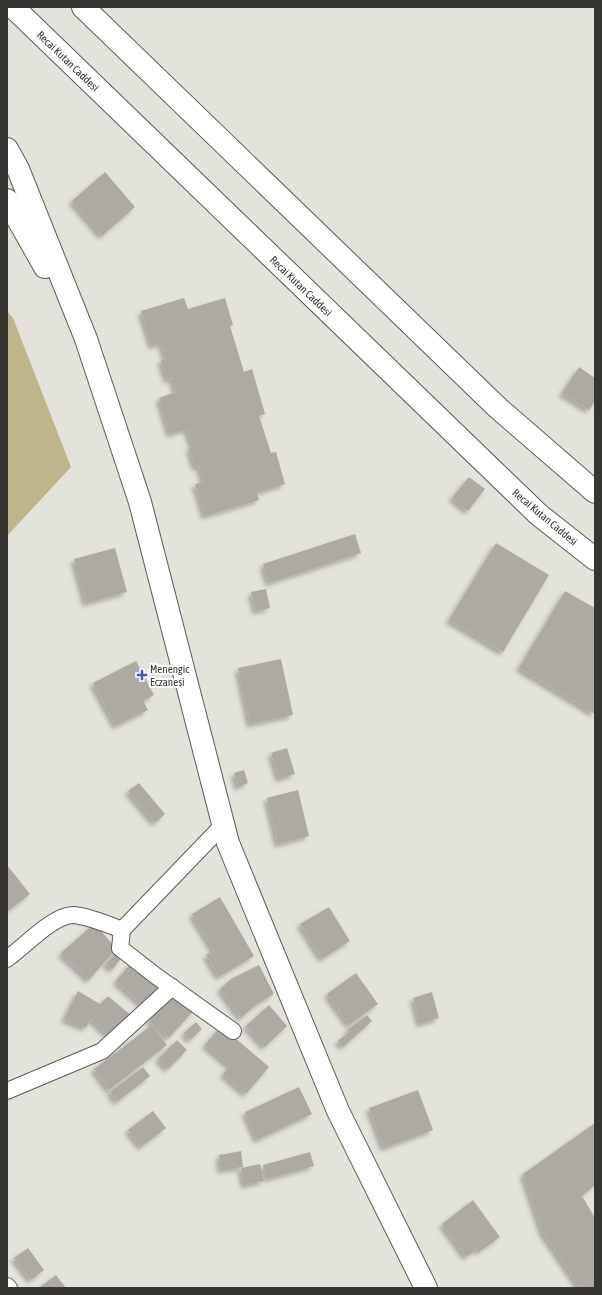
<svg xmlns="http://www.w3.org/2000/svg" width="602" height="1295" font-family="'Asap Condensed',sans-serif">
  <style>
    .green { fill: #beb58a }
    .building { fill: #acaaa3; filter: url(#shadow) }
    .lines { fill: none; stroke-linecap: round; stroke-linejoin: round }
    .street-casing { stroke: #5c5a54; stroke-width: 18 }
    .secondary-casing { stroke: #5c5a54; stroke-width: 24 }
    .street { stroke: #fff; stroke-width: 16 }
    .secondary { stroke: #fff; stroke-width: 22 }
    .poi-dot { fill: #4e4fc5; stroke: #fff; stroke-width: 1.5 }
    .labels { text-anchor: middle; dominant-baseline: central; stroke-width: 4; stroke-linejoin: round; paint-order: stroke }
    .street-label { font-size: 11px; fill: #363532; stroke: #fff }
    .poi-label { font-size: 11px; fill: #363532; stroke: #fff; text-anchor: start }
  </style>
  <defs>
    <filter id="shadow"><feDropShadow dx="-3.5" dy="3.5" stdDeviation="2" flood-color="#0004"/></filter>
  </defs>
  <rect width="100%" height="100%" fill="#e4e3db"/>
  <path class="green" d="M7,311L13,318L71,467L7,536Z"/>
  <g class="building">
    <path d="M105,172L135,207L102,236L72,201Z"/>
    <path d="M184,298L188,309L225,298L233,325L230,326L244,372L252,369L265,414L259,416L271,453L276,452L285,484L257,493L259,500L205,516L195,484L204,482L199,466L195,467L189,448L193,447L187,429L170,434L159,398L176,392L172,378L167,380L161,360L166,358L161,343L152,346L141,311Z"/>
    <path d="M579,367L595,378V401L589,410L562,393Z"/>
    <path d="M469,477L485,489L468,511L452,498Z"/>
    <path d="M355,534L361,553L269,583L263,564Z"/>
    <path d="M496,543L549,575L503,652L449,620Z"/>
    <path d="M115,548L127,592L86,603L74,559Z"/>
    <path d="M266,589L270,608L256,611L251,592Z"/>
    <path d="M565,591L595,608V714L519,668Z"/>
    <path d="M281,659L293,715L250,724L238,668Z"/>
    <path d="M136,661L154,695L143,701L148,710L116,726L93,683Z"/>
    <path d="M287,748L295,774L279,779L271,753Z"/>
    <path d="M244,770L248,783L238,787L234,773Z"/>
    <path d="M139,783L165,814L155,823L128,791Z"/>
    <path d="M298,790L309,836L278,844L267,798Z"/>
    <path d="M7,865L30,894L7,912Z"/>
    <path d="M220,897L254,956L219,977L206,955L214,951L192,914Z"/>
    <path d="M329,907L350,941L322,959L300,924Z"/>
    <path d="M95,923L116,949L89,980L61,953Z"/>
    <path d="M118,950L123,956L112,970L106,964Z"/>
    <path d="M132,962L163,990L147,1009L116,981Z"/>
    <path d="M259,965L274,994L257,1004L241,1018L220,989L231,979Z"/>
    <path d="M356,973L378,1004L349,1025L327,994Z"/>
    <path d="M78,991L100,1004L108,996L133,1017L113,1039L91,1019L86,1028L64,1019Z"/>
    <path d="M175,992L195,1009L169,1038L149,1021Z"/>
    <path d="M432,992L439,1018L420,1024L413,998Z"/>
    <path d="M269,1005L287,1026L265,1047L246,1026Z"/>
    <path d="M367,1015L372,1021L343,1047L338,1041L349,1032L347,1030Z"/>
    <path d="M196,1022L202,1029L190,1040L184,1033Z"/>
    <path d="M152,1025L167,1045L109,1090L94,1069Z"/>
    <path d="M221,1026L269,1067L246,1094L223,1074L230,1066L205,1045Z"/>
    <path d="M177,1040L187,1050L168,1069L158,1059Z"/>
    <path d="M143,1067L150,1076L117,1102L110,1092Z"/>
    <path d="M299,1087L312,1114L257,1140L245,1112Z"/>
    <path d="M418,1090L433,1130L384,1148L369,1108Z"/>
    <path d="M153,1111L166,1128L141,1147L128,1130Z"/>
    <path d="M595,1123V1185L582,1196L595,1218V1288H580L543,1233L523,1174Z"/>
    <path d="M241,1151L243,1167L221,1170L219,1155Z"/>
    <path d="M310,1152L314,1166L267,1179L263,1165Z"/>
    <path d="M260,1164L264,1181L244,1185L241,1168Z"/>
    <path d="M473,1200L500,1237L479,1252L477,1249L466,1257L442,1224Z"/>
    <path d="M28,1248L44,1270L31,1280L14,1258Z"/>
    <path d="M56,1275L66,1288H39Z"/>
  </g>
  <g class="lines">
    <defs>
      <g id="street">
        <path d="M122,930L120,948L156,976L233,1031"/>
        <path d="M7,959C24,947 54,914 74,915C91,917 107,924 122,930L224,824"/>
        <path d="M7,1091L102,1051L172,987"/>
        <path d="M7,1286L9,1288"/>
      </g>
      <g id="secondary">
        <path d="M13,7L538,514L595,559"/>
        <path d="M83,7L498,408L595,492"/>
        <path d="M7,149L18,169L86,339L140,502L228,843L338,1111L426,1288"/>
        <path d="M7,200L45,267"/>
      </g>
    </defs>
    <use href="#street" class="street-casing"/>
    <use href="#secondary" class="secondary-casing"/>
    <use href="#street" class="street"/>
    <use href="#secondary" class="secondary"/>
  </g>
  <path class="poi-dot" d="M140 669h4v4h4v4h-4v4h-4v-4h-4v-4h4z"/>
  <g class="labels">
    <g class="street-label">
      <text transform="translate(68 61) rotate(44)">Recai Kutan Caddesi</text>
      <text transform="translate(301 286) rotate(44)">Recai Kutan Caddesi</text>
      <text transform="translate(545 517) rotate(40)">Recai Kutan Caddesi</text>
    </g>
    <g class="poi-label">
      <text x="150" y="669">Menengic<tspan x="150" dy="13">Eczanesi</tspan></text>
    </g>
  </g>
  <rect width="602" height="1295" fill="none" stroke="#363532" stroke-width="16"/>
</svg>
